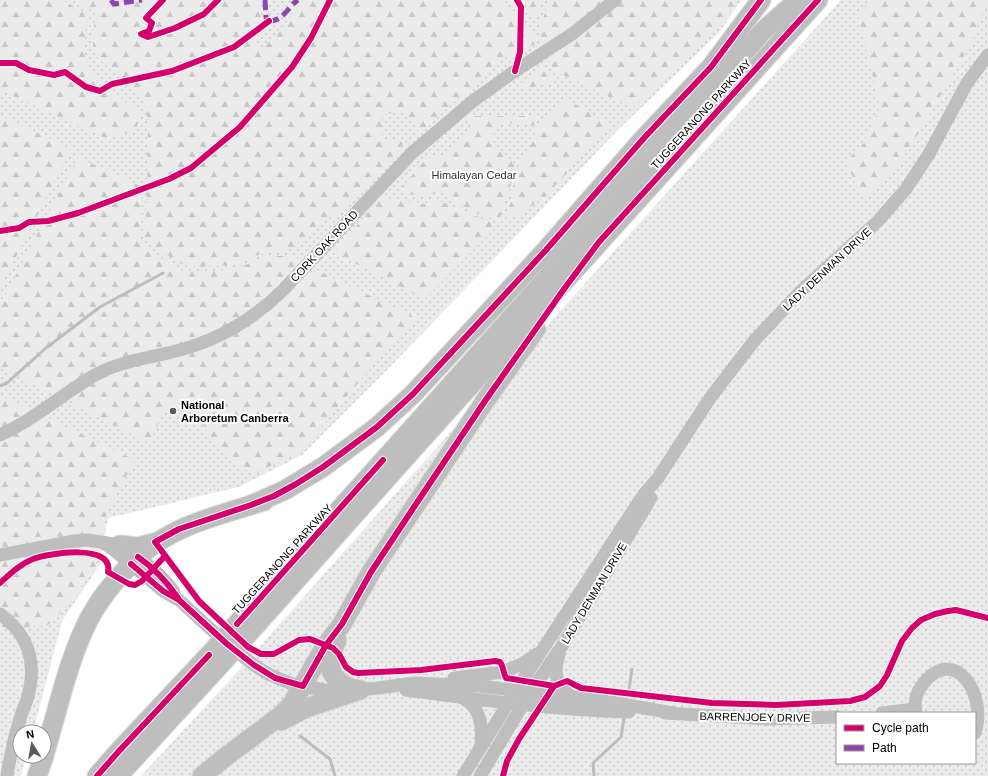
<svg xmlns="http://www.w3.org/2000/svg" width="988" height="776" font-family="Arial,sans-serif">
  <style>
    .grass { fill: url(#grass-dots); fill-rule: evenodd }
    .forest { fill: url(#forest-firs) }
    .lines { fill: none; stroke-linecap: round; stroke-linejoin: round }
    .stream { stroke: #bdbdbd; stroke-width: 3 }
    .highway-casing { stroke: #dbdbdb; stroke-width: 21 }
    .minor { stroke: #bebebe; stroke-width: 13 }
    .highway { stroke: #bebebe; stroke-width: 19 }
    .highway-bridge-casing { stroke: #dbdbdb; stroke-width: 21; stroke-linecap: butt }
    .highway-bridge { stroke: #bebebe; stroke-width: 19 }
    .quiet { stroke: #8e44ad; stroke-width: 5; stroke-dasharray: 10 5; stroke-linecap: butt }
    .cycleway-casing { stroke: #fff; stroke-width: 8 }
    .cycleway { stroke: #d6006c; stroke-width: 6 }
    .poi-dot { fill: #595959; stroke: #fff; stroke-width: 1.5 }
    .labels { text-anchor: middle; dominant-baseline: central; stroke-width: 4; stroke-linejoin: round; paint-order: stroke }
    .street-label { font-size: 11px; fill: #000; stroke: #fff }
    .park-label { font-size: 11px; fill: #313131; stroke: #fff }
    .poi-label { font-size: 11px; font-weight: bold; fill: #000; stroke: #fff; text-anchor: start }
  </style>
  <defs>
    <pattern id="grass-dots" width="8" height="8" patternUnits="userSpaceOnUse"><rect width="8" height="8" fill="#ebebeb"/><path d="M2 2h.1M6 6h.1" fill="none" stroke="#c8c8c8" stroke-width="1.8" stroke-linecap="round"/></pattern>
    <pattern id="forest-firs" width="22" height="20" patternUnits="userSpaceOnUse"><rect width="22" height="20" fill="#ebebeb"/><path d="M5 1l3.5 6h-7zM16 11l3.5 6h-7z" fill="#c8c8c8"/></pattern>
  </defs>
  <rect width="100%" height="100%" fill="#fff"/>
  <g class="grass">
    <path d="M0,0H741L719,33L618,130L390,367L302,455L239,487L108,518L99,566L62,621L33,732H20V756H26L21,776H0Z"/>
    <path d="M841,0H988V776H141L229,681L421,465ZM837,713H975V763H837Z"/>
  </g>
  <g class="forest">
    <path d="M0,0H62L87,14L84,52L88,68L142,116L135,130L107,139L0,90Z"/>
    <path d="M74,0H261L260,24L253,41L262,49L306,0H504L516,17L535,34L537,43L500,60L420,133L412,119L404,111L382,115V139L405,142L368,188L287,251L263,253L234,265L199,267L184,265L150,245L145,236L147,184L148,129L145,100L98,58L93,44L95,12Z"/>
    <path d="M523,0H544L534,21Z"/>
    <path d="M551,0H737C710,41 668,74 632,108L555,71L541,46L538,29Z"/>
    <path d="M870,0H988V5L983,11L973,40L927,119L896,168L865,201L845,162L864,143L880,107L858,15Z"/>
    <path d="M541,65L562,82L514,90Z"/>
    <path d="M566,99L610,125L545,197L505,223L515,187L521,163L531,146L536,130Z"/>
    <path d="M0,115L71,149L0,288Z"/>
    <path d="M469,116H543L532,126L500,122L489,143L515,164L511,184L499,221L452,202L441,190L424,197L398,192L427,158L444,156L468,133Z"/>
    <path d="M78,157L142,187L141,238L146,249L185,272H209L235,269L268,256H288L416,318L375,363L301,451L253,475L225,456L216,445L191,406L185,402L164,412L149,443L0,367V305Z"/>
    <path d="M380,197L423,204L438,200L498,225L425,299L335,253Z"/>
    <path d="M0,395L135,460L107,512L96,565L70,603L48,625L0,629Z"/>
  </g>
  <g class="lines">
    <g class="stream">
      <path d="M0,386L7,383L46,348L100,307L163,273"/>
      <path d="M629,689L632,669"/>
      <path d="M300,736L330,759L335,776"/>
      <path d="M594,776L593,763L621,737L624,718"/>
    </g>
    <defs>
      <g id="highway">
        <path d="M251,505L285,490L323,467L377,427L413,394L546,250L644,138L711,67L761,0"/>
        <path d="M120,545L138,547L154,543"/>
        <path d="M138,557C175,524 218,516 264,501"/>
        <path d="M237,624L545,280L763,31L798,0"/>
        <path d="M248,634L413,449L818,0"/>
        <path d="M337,640C334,647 330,654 330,662C330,679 345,688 360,690"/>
        <path d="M281,721L306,708L360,690"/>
        <path d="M44,755C58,710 68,659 90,617C101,597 115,580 131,564"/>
        <path d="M37,776L44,756"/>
        <path d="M97,776L120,750L209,655"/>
        <path d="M118,776L220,665"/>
        <path d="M202,776L224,758L280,716L292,704L326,645L342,624L371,572L485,401L536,329"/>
      </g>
    </defs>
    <use href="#highway" class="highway-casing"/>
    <g class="minor">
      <path d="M0,435C25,424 47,407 70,391C80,385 90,377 101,372C126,360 154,357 180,350C221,339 254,319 284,289L412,153L473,101L515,71L572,34L615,0"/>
      <path d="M104,543L115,551L163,591L179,600L227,644L254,665L268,674L292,684L324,690L345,691L378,688L414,683L480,686L610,702L673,713"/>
      <path d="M132,552C147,564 163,576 174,592"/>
      <path d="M0,555L75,541L88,540L113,544"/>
      <path d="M0,614C29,635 37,662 28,696C26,704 22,711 20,719C14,738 10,757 7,776"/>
      <path d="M559,655C553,672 556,690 574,697"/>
      <path d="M454,678L503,672L522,664L537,654"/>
      <path d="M406,690C480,700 555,710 629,712"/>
      <path d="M460,697C481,705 483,727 481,746"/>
      <path d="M665,713L767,719L837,717"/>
      <path d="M882,713L915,709"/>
      <path d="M916,713C914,703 916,692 923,684C954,644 988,694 975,733"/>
      <path d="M463,776L522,681L644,494L658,478L710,398L754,341L801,291L878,221L906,189L929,154L967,83L988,55"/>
      <path d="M480,776L530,693L562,646L651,498"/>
    </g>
    <use href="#highway" class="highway"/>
    <defs>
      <g id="highway-bridge">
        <path d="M209,655L237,624"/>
        <path d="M220,665L248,634"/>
      </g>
    </defs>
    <use href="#highway-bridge" class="highway-bridge-casing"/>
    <use href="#highway-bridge" class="highway-bridge"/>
    <g class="quiet">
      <path d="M111,0L114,4L142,0"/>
      <path d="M265,0L266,17L269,21"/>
      <path d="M269,21C284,21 288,6 298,0"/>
    </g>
    <defs>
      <g id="cycleway">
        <path d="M163,0L146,18L152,23L149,31L141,34L148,37L175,28L204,14L218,0"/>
        <path d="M0,63H16L29,70L54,75L65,72L86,87L100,91L112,84L172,71L234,47L269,21"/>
        <path d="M515,71L520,52L521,7L517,0"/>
        <path d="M0,231L19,228L29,222L48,221L78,213L169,179L191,168L240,127L292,67L311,38L330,0"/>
        <path d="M138,557C154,568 167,582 178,598"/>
        <path d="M131,564L163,591L179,600L227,644L254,665L275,678L303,686L326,645L342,624L371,572L414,507L485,401L564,289L599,242L818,0"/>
        <path d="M0,583C10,574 20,564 33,559C48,553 114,543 108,572L129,584L135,585L142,581L165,556"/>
        <path d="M237,624L383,460"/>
        <path d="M554,686L506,678C503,673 504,667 500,662L495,661L421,670L358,673L353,672L346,667L339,654L333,648L310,639L299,640L274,654H261L248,647L199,601L155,542L179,529L251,505L274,496L296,484L323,467L377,427L413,394L546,250L644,138L711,67L761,0"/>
        <path d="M97,776L120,750L209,655"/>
        <path d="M503,776L507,761L519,739L554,686L567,681L581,688L712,703L746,704L776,705L850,701L865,697L880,686L887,675L902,641L912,628L921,620L935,614L948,611L956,610L988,618"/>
      </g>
    </defs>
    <use href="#cycleway" class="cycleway-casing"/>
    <use href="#cycleway" class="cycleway"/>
  </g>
  <circle class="poi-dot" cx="173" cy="411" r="4"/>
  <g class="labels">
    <g class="street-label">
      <text transform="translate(701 114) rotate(-48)">TUGGERANONG PARKWAY</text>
      <text transform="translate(324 246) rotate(-47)">CORK OAK ROAD</text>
      <text transform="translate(827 269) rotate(-43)">LADY DENMAN DRIVE</text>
      <text transform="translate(282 559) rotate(-48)">TUGGERANONG PARKWAY</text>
      <text transform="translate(594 593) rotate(-59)">LADY DENMAN DRIVE</text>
      <text transform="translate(755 717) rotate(1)">BARRENJOEY DRIVE</text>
    </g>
    <g class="park-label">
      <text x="474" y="175">Himalayan Cedar</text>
    </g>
    <g class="poi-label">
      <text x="181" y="405">National<tspan x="181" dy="13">Arboretum Canberra</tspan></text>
    </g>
  </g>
  <rect x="836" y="712" width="140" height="52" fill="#ffffff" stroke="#999999"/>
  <rect x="844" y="725" width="20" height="6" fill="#d6006c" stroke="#999999"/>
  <text x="872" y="732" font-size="12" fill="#000000">Cycle path</text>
  <rect x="844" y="745" width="20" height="6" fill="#8e44ad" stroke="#999999"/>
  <text x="872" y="752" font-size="12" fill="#000000">Path</text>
  <g transform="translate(32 744) rotate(349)"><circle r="19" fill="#ffffff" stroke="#999999"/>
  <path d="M0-3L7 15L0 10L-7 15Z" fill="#595959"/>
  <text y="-6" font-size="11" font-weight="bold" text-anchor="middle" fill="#000000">N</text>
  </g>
</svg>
